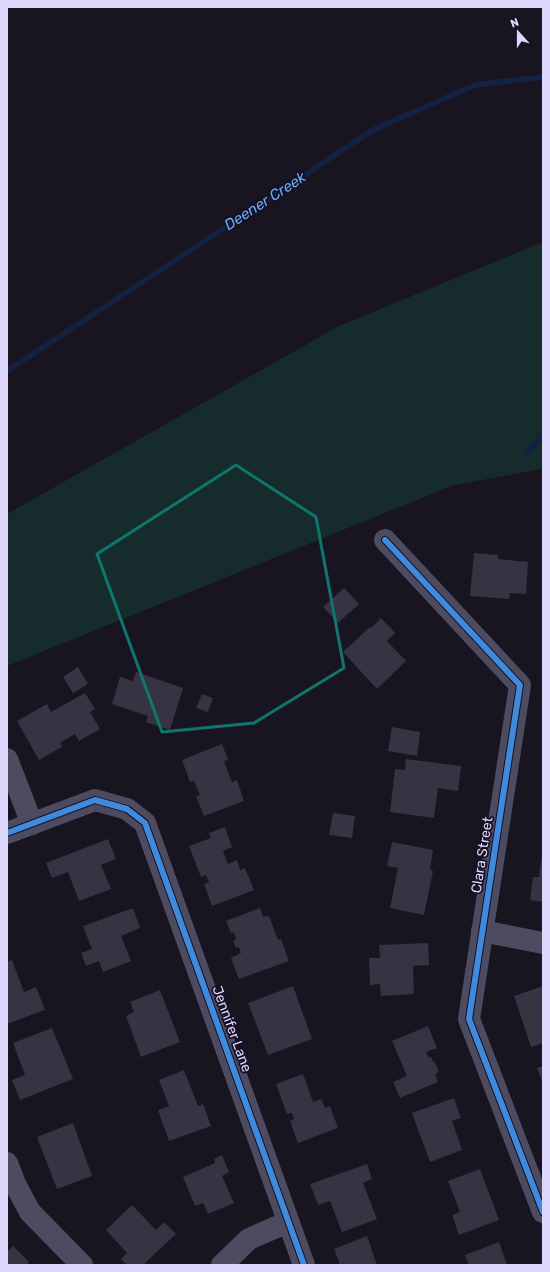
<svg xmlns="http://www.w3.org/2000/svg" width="550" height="1272" font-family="Rubik,sans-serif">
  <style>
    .green { fill: #152b2c }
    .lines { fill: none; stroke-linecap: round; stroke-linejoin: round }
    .stream { stroke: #132243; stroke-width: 5.5 }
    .building { fill: #363342 }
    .street { stroke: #4d4b60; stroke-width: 22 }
    .cycleway-casing { stroke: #151025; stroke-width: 8 }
    .cycleway { stroke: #408adc; stroke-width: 6 }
    .marked { fill: none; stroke: #0f766e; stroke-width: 3; stroke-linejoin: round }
    .labels { text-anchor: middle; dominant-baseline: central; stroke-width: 3.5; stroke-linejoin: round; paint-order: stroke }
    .street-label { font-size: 14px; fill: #ddd7fc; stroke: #151025 }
    .water-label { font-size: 15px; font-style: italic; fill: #6caef5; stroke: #151025 }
  </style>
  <rect width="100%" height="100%" fill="#181520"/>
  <path class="green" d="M543,242V468L537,470L454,485L7,666V514L339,326Z"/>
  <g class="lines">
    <g class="stream">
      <path d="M7,371L373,130L475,85L543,77"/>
      <path d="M527,453L543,434"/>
    </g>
  </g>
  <g class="building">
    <path d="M474,553L498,555V559L528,562L526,594L510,593L509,599L470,596Z"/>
    <path d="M344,588L359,604L338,623L323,607Z"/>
    <path d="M381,618L395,633L387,641L406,661L377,689L343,652L370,627L371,628Z"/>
    <path d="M78,667L88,684L73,693L63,677Z"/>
    <path d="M136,672L183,688L170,730L146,722L148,716L112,704L120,677L133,681Z"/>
    <path d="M85,693L95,709L90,712L100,729L79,741L75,734L60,743L62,747L39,760L17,721L47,704L51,712Z"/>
    <path d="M202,694L213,698L208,712L196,708Z"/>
    <path d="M392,727L420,732L417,756L388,751Z"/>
    <path d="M222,744L228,760L224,761L232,782L237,780L244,801L204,816L196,796L200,795L194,781L190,782L182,760Z"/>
    <path d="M406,759L461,766L458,791L438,788L434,818L390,812L395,769L405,770Z"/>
    <path d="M333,813L355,816L352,838L329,835Z"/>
    <path d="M225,827L232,847L223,851L228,864L237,860L240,870L245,868L254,890L212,906L204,884L209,882L206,875L201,877L189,846L211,838L209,833Z"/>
    <path d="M108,839L116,859L101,865L111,889L79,901L68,872L52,878L46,863Z"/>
    <path d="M392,842L433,850L430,870L433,871L424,915L390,908L398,868L387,866Z"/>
    <path d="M542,854L543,855V902L530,900L533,877H539Z"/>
    <path d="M133,908L140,928L121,936L131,961L103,972L99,961L86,966L81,953L92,949L83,926Z"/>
    <path d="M260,908L263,917L269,916L278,940L281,939L289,961L239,979L231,958L241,953L239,947L236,948L233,941L236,940L234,932L231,933L226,921Z"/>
    <path d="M428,943L429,965L413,966L414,994L381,996L380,984L370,985L369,958H380L379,945Z"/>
    <path d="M12,960L24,992L36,987L45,1010L7,1024V962Z"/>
    <path d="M293,986L312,1039L268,1055L248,1003Z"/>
    <path d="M543,986V1043L531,1047L514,996Z"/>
    <path d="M160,990L180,1042L141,1057L126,1016L134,1012L130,1002Z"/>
    <path d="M428,1026L437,1048L426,1052L429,1058L431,1057L434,1063L435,1062L439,1072L435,1074L438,1082L400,1098L393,1082L407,1076L392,1041Z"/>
    <path d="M52,1028L73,1079L20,1100L12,1080L25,1075L13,1043Z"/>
    <path d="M543,1066V1083L537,1068Z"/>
    <path d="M184,1070L198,1106L203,1104L211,1126L169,1141L158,1110L169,1106L159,1080Z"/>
    <path d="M303,1074L313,1102L321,1099L325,1108L330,1106L338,1128L298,1143L290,1121L294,1119L292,1113L287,1114L276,1084Z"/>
    <path d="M454,1098L461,1118L452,1121L462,1150L430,1162L412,1113Z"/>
    <path d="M73,1123L92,1176L57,1189L37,1137Z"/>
    <path d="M222,1155L229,1172L222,1176L234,1203L208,1214L203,1203L195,1206L183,1177L215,1163L214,1159Z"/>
    <path d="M367,1164L372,1179L363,1183L377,1219L342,1232L330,1201L318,1205L310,1184Z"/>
    <path d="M480,1169L499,1220L459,1235L452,1215L460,1212L448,1181Z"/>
    <path d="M132,1205L156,1230L164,1222L176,1234L143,1265H127L121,1259L127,1253L106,1230Z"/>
    <path d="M367,1236L377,1265H344V1263L340,1265L334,1249Z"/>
    <path d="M499,1242L507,1265H469L465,1255Z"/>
    <path d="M13,1246L29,1262L26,1265H7V1252Z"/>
  </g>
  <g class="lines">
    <g class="street">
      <path d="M385,540L520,685L469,1019L543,1212"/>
      <path d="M7,759L32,824"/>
      <path d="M7,833L95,800L127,809L145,823L304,1265"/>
      <path d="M482,931L543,943"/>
      <path d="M7,1163L15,1184L30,1212L82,1265"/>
      <path d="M222,1265L249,1239L288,1222"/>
    </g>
    <defs>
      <g id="cycleway">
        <path d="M385,540L520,685L469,1019L543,1212"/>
        <path d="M7,833L95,800L127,809L145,823L304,1265"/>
      </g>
    </defs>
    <use href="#cycleway" class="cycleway-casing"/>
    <use href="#cycleway" class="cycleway"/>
  </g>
  <path class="marked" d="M236,465L316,517L344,668L254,723L162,732L97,554Z"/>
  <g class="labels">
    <g class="street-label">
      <text transform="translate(482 855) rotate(-81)">Clara Street</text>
      <text transform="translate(232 1029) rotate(70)">Jennifer Lane</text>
    </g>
    <g class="water-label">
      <text transform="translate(265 201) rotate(-33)">Deener Creek</text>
    </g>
  </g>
  <rect width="550" height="1272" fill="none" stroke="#ddd7fc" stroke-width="16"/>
  <g transform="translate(518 32) rotate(339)" stroke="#151025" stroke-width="3" paint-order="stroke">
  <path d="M0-3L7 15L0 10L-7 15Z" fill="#ddd7fc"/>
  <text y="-6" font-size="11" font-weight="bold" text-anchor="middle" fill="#ddd7fc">N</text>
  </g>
</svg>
